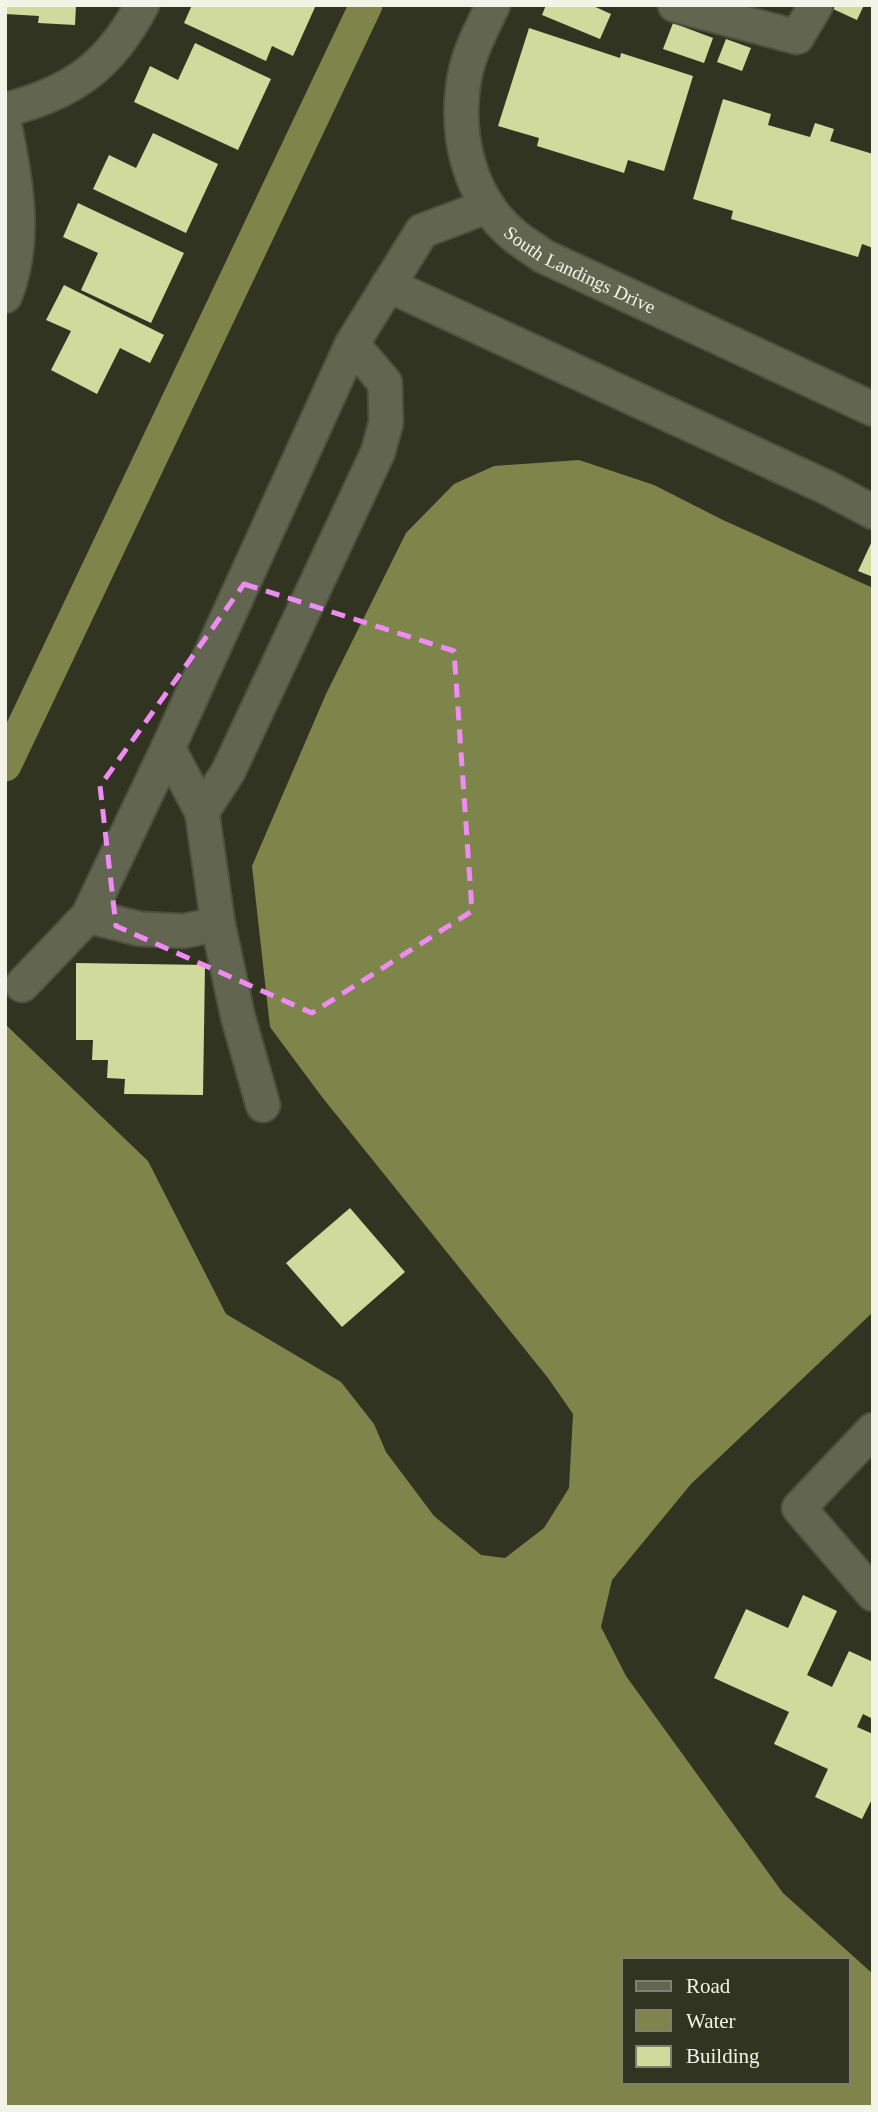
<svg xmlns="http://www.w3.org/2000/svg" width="878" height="2112" font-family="'Times New Roman',serif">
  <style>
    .water { fill: #7d854a; fill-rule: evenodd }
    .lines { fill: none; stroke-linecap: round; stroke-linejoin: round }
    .canal { stroke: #7d854a; stroke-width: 33 }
    .building { fill: #d0da9c }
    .minor-casing { stroke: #4d503e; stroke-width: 37 }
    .minor { stroke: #626650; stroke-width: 33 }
    .marked { fill: none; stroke: #f08bf5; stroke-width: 5; stroke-dasharray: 14 9; stroke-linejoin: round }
    .labels { text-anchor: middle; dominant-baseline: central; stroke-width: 7; stroke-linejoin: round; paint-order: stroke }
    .street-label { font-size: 19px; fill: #f2f4e7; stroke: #313420 }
  </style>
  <rect width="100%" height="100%" fill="#313420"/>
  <path class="water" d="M579,460L654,485L723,520L873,588V1312L691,1484L612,1580L601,1627L626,1676L783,1893L873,1974V2107H5V1024L148,1161L226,1314L341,1382L374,1424L386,1452L434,1516L481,1555L505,1558L544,1528L569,1488L573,1414L548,1378L322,1097L270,1027L252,866L326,694L406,533L454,484L494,466ZM624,1960H848V2082H624Z"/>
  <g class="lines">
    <path class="canal" d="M5,765L366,5"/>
  </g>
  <g class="building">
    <path d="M5,5H76L75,25L38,23L39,16L5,14Z"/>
    <path d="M192,5H316L293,56L272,46L266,61L184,23Z"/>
    <path d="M546,5H591L611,14L600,39L542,15Z"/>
    <path d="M834,5H864L857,20L833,9Z"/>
    <path d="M673,23L713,38L704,63L663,49Z"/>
    <path d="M529,28L620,58L621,53L693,76L664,171L628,160L624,173L537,146L539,138L498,126Z"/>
    <path d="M726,39L751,48L742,71L717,62Z"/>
    <path d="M195,43L271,79L238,150L134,102L150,66L178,80Z"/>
    <path d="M723,99L771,114L768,125L810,137L815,123L834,129L830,141L873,154V248L862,244L858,257L731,219L733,211L693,199Z"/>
    <path d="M153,133L218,164L186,233L93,189L109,155L136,168Z"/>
    <path d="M78,203L184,253L151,323L81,290L98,253L63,237Z"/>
    <path d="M64,285L164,335L150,363L120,348L97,394L51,370L71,331L46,320Z"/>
    <path d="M873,539V577L858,571Z"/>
    <path d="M76,963L205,965L203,1095L124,1094L125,1079L107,1078L108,1060H92L93,1040H76Z"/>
    <path d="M350,1208L405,1272L342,1327L286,1263Z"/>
    <path d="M803,1595L837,1611L807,1675L832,1687L849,1651L873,1662V1719L863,1714L857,1727L873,1734V1797L862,1819L815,1797L828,1769L774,1744L789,1712L714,1678L746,1609L788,1628Z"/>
  </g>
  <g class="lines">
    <defs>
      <g id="minor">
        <path id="s1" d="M493,5C483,26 471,48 466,70C453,129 467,198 516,237C525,244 534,249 543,256L873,409"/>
        <path d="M675,5L797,37L816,5"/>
        <path d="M5,110C72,93 110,66 142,5"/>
        <path d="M5,127C16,184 27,240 5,296"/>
        <path d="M388,285L828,488L873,512"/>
        <path d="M202,812L228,772L378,452L386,423L385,383L352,344"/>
        <path d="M88,916L168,748"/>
        <path d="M22,985L88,916L140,929L184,931L218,924"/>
        <path d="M263,1105L238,1017L218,924L202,812L168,748L352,344L422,231L488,206"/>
        <path d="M873,1430L799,1508L873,1594"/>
      </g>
    </defs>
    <use href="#minor" class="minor-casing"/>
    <use href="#minor" class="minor"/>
  </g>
  <path class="marked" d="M244,584L454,651L472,911L312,1013L116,926L100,786Z"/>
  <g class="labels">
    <g class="street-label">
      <text stroke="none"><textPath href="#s1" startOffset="326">South Landings Drive</textPath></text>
    </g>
  </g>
  <rect width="878" height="2112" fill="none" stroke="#f2f4e7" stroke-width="14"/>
  <rect x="622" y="1958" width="228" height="126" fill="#313420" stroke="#7e8170" stroke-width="2"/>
  <rect x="636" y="1981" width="35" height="10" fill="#626650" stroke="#7e8170" stroke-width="2"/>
  <text x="686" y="1993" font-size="21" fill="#f2f4e7">Road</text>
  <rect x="636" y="2010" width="35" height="21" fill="#7d854a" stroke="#7e8170" stroke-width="2"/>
  <text x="686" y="2028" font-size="21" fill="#f2f4e7">Water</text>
  <rect x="636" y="2046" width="35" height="21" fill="#d0da9c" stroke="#7e8170" stroke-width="2"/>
  <text x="686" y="2063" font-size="21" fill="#f2f4e7">Building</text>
</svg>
